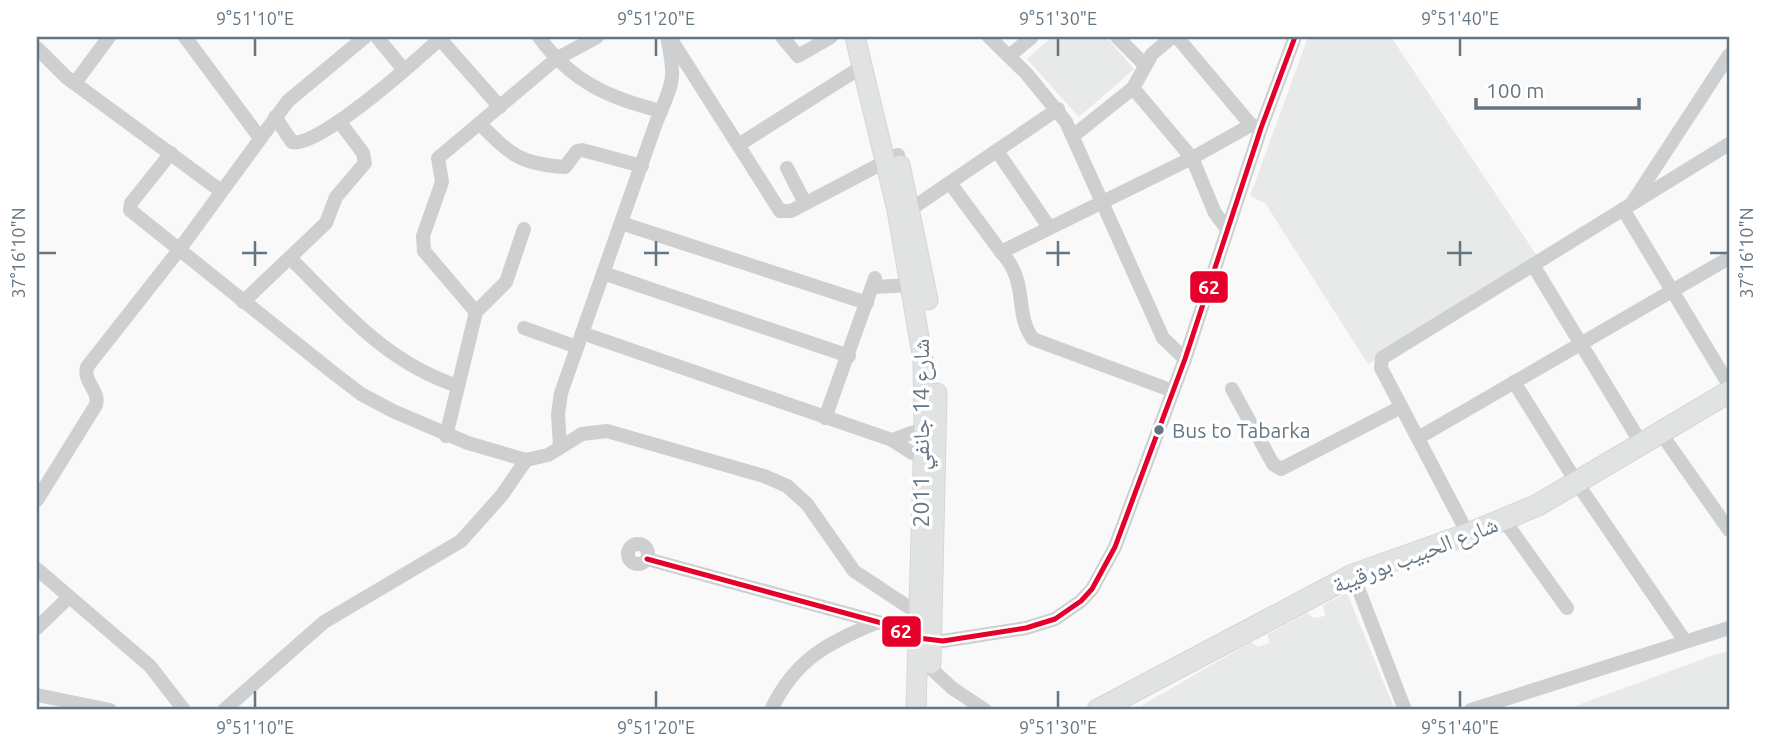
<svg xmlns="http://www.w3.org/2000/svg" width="1766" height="747" font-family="Ubuntu,'Noto Naskh Arabic',sans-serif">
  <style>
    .built { fill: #e8e9e9 }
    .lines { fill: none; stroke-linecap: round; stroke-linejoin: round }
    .secondary-casing { stroke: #d5d6d7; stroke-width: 21 }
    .primary-casing { stroke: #d5d6d7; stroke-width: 23 }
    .minor { stroke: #cecfd0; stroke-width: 14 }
    .secondary { stroke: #e1e2e2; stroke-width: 19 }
    .primary { stroke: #e1e2e2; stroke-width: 21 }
    .bus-1-casing { stroke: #fff; stroke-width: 10 }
    .bus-1 { stroke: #e4002b; stroke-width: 5 }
    .ticks { fill: none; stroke: #657683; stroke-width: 2.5 }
    .bus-dot { fill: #657683; stroke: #fff; stroke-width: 2.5 }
    .labels { text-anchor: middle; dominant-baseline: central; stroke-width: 7; stroke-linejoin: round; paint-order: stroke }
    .bus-label { font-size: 21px; fill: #657683; stroke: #fff; text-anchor: start }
    .street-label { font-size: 23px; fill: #657683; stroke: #fff }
    .line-badge { stroke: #fff; stroke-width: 2.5 }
    .badge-label { font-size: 19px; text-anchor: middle; font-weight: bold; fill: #fff }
    .neatline { fill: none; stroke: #657683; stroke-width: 2.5 }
    .ticks-label { font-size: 18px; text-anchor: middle; fill: #657683 }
  </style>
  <rect width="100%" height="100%" fill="#f9f9f9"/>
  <g class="built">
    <path d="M1052,37H1106L1134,69L1079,117L1027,59Z"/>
    <path d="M1308,37H1391L1539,259L1368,364L1265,203L1250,196Z"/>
    <path d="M1347,593L1395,710H1134L1251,642L1258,647L1269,643L1268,634L1307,613L1314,618L1325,616L1323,605Z"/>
    <path d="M1729,651V710H1564L1717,654Z"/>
  </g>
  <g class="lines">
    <defs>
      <g id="secondary">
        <path d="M855,37L897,210L923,360L924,431L916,710"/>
        <path d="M900,165L928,300"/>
        <path d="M931,664L937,393"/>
      </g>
      <path id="primary" d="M1098,710L1353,575L1468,534L1538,505L1729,392"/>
    </defs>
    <use href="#secondary" class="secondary-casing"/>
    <use href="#primary" class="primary-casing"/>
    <g class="minor">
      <path d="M185,37L260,138"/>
      <path d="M377,37L404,70"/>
      <path d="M539,37C571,81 608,98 661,111"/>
      <path d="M782,37L798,56L831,37"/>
      <path d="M989,37L1026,73L1066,122L1163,338L1185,359"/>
      <path d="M1117,37L1145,65"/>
      <path d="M1177,37L1251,125"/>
      <path d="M440,39L500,107"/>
      <path d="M672,41L780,211H791L898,155"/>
      <path d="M37,48L66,77L221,191"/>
      <path d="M1009,56L1032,37"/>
      <path d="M75,83L109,37"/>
      <path d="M1133,88L1192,158L1215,213L1227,229"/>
      <path d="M275,117L292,142C318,149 420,57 442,37"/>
      <path d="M480,124C511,155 520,164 565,167L577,151L582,150L642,166"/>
      <path d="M1073,136L1133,88L1152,54L1172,37"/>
      <path d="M740,144L863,66"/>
      <path d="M997,151L1049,227"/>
      <path d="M171,153L131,203L130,210L331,371L361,394L393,411L468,443L526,460L548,455L582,434L607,431L764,476L787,486L807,504L854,571L919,614"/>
      <path d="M787,168L805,203"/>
      <path d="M950,183L1001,252L1192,158L1251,125L1261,128"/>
      <path d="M1632,203L1729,55"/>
      <path d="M911,209L1058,109"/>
      <path d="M1623,209L1729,385"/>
      <path d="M621,223L867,303"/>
      <path d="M1001,252C1030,283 1013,312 1033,339L1173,391"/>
      <path d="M290,258C343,310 385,362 458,386"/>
      <path d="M1533,265L1641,443"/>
      <path d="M603,273L849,356"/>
      <path d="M873,287L912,285"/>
      <path d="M243,302L326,223L336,197L365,163L363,153L339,121"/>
      <path d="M476,312L424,251L423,236L442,182L438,158L556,59L597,37"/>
      <path d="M524,328L577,347"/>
      <path d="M582,333L892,440L912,453L933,456"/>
      <path d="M1514,382L1577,483L1685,641"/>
      <path d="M1232,389L1273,464L1281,469L1401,407"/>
      <path d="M825,418L875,278"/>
      <path d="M1660,432L1729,530"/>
      <path d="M446,436L476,312L506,282L524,229"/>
      <path d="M1418,438L1729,258"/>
      <path d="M892,440L914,432L931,431"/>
      <path d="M560,447L558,414L561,393L656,123C672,83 677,82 667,37"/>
      <path d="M37,500L96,405C100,390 83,383 87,367L179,250L288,101L365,37"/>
      <path d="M1504,520L1567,608"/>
      <path d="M1468,534L1381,368L1382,358L1729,144"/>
      <circle cx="638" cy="554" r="10"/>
      <path d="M647,559L878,622L918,638L943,641L1026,628L1055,619L1081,601L1092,589L1115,547L1185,359L1261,128L1295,37"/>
      <path d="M37,569L150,666L184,710"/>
      <path d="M1353,575L1405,710"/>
      <path d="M37,628L69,597"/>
      <path d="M921,659L952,688L985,710"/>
      <path d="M37,695L110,710"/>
      <path d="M224,710L324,622L461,541L502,495L526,460"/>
      <path d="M771,710C795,659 829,642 878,622"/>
      <path d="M1471,710L1729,628"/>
    </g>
    <use href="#secondary" class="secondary"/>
    <use href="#primary" class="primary"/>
    <defs>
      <path id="bus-1" d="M647,559L878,622L918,638L943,641L1026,628L1055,619L1081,601L1092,589L1115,547L1185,359L1261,128L1295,37"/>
    </defs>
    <use href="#bus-1" class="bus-1-casing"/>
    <use href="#bus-1" class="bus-1"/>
  </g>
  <path class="ticks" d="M255,38V56M656,38V56M1058,38V56M1460,38V56M255,241V266M656,241V266M1058,241V266M1460,241V266M38,253H56M242,253H267M644,253H669M1046,253H1070M1447,253H1472M1710,253H1728M255,691V708M656,691V708M1058,691V708M1460,691V708"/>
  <circle class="bus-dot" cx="1159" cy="430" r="6"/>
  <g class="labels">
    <g class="bus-label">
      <text x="1172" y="430">Bus to Tabarka</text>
    </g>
    <g class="street-label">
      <text transform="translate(920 433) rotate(-90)">شارع 14 جانفي 2011</text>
      <text transform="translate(1415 554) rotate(-21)">شارع الحبيب بورقيبة</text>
    </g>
  </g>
  <g class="line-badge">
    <rect x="1189" y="270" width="40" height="34" rx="7" fill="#e4002b"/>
    <rect x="881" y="615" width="41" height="33" rx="7" fill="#e4002b"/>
  </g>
  <g class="badge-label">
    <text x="1209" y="294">62</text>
    <text x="901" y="638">62</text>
  </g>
  <rect width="1766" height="747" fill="none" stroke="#ffffff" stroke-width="77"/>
  <path d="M1476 98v10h163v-10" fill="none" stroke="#657683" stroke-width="3.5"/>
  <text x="1486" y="98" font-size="21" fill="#657683" stroke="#ffffff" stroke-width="5" paint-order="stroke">100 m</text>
  <rect x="38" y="38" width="1690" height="670" class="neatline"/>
  <g class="ticks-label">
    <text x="255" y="25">9°51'10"E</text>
    <text x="656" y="25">9°51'20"E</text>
    <text x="1058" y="25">9°51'30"E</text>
    <text x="1460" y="25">9°51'40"E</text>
    <text transform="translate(19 253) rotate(-90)" y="6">37°16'10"N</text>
    <text transform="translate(1747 253) rotate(-90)" y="6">37°16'10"N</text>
    <text x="255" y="734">9°51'10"E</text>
    <text x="656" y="734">9°51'20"E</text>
    <text x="1058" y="734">9°51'30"E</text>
    <text x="1460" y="734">9°51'40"E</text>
  </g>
</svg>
